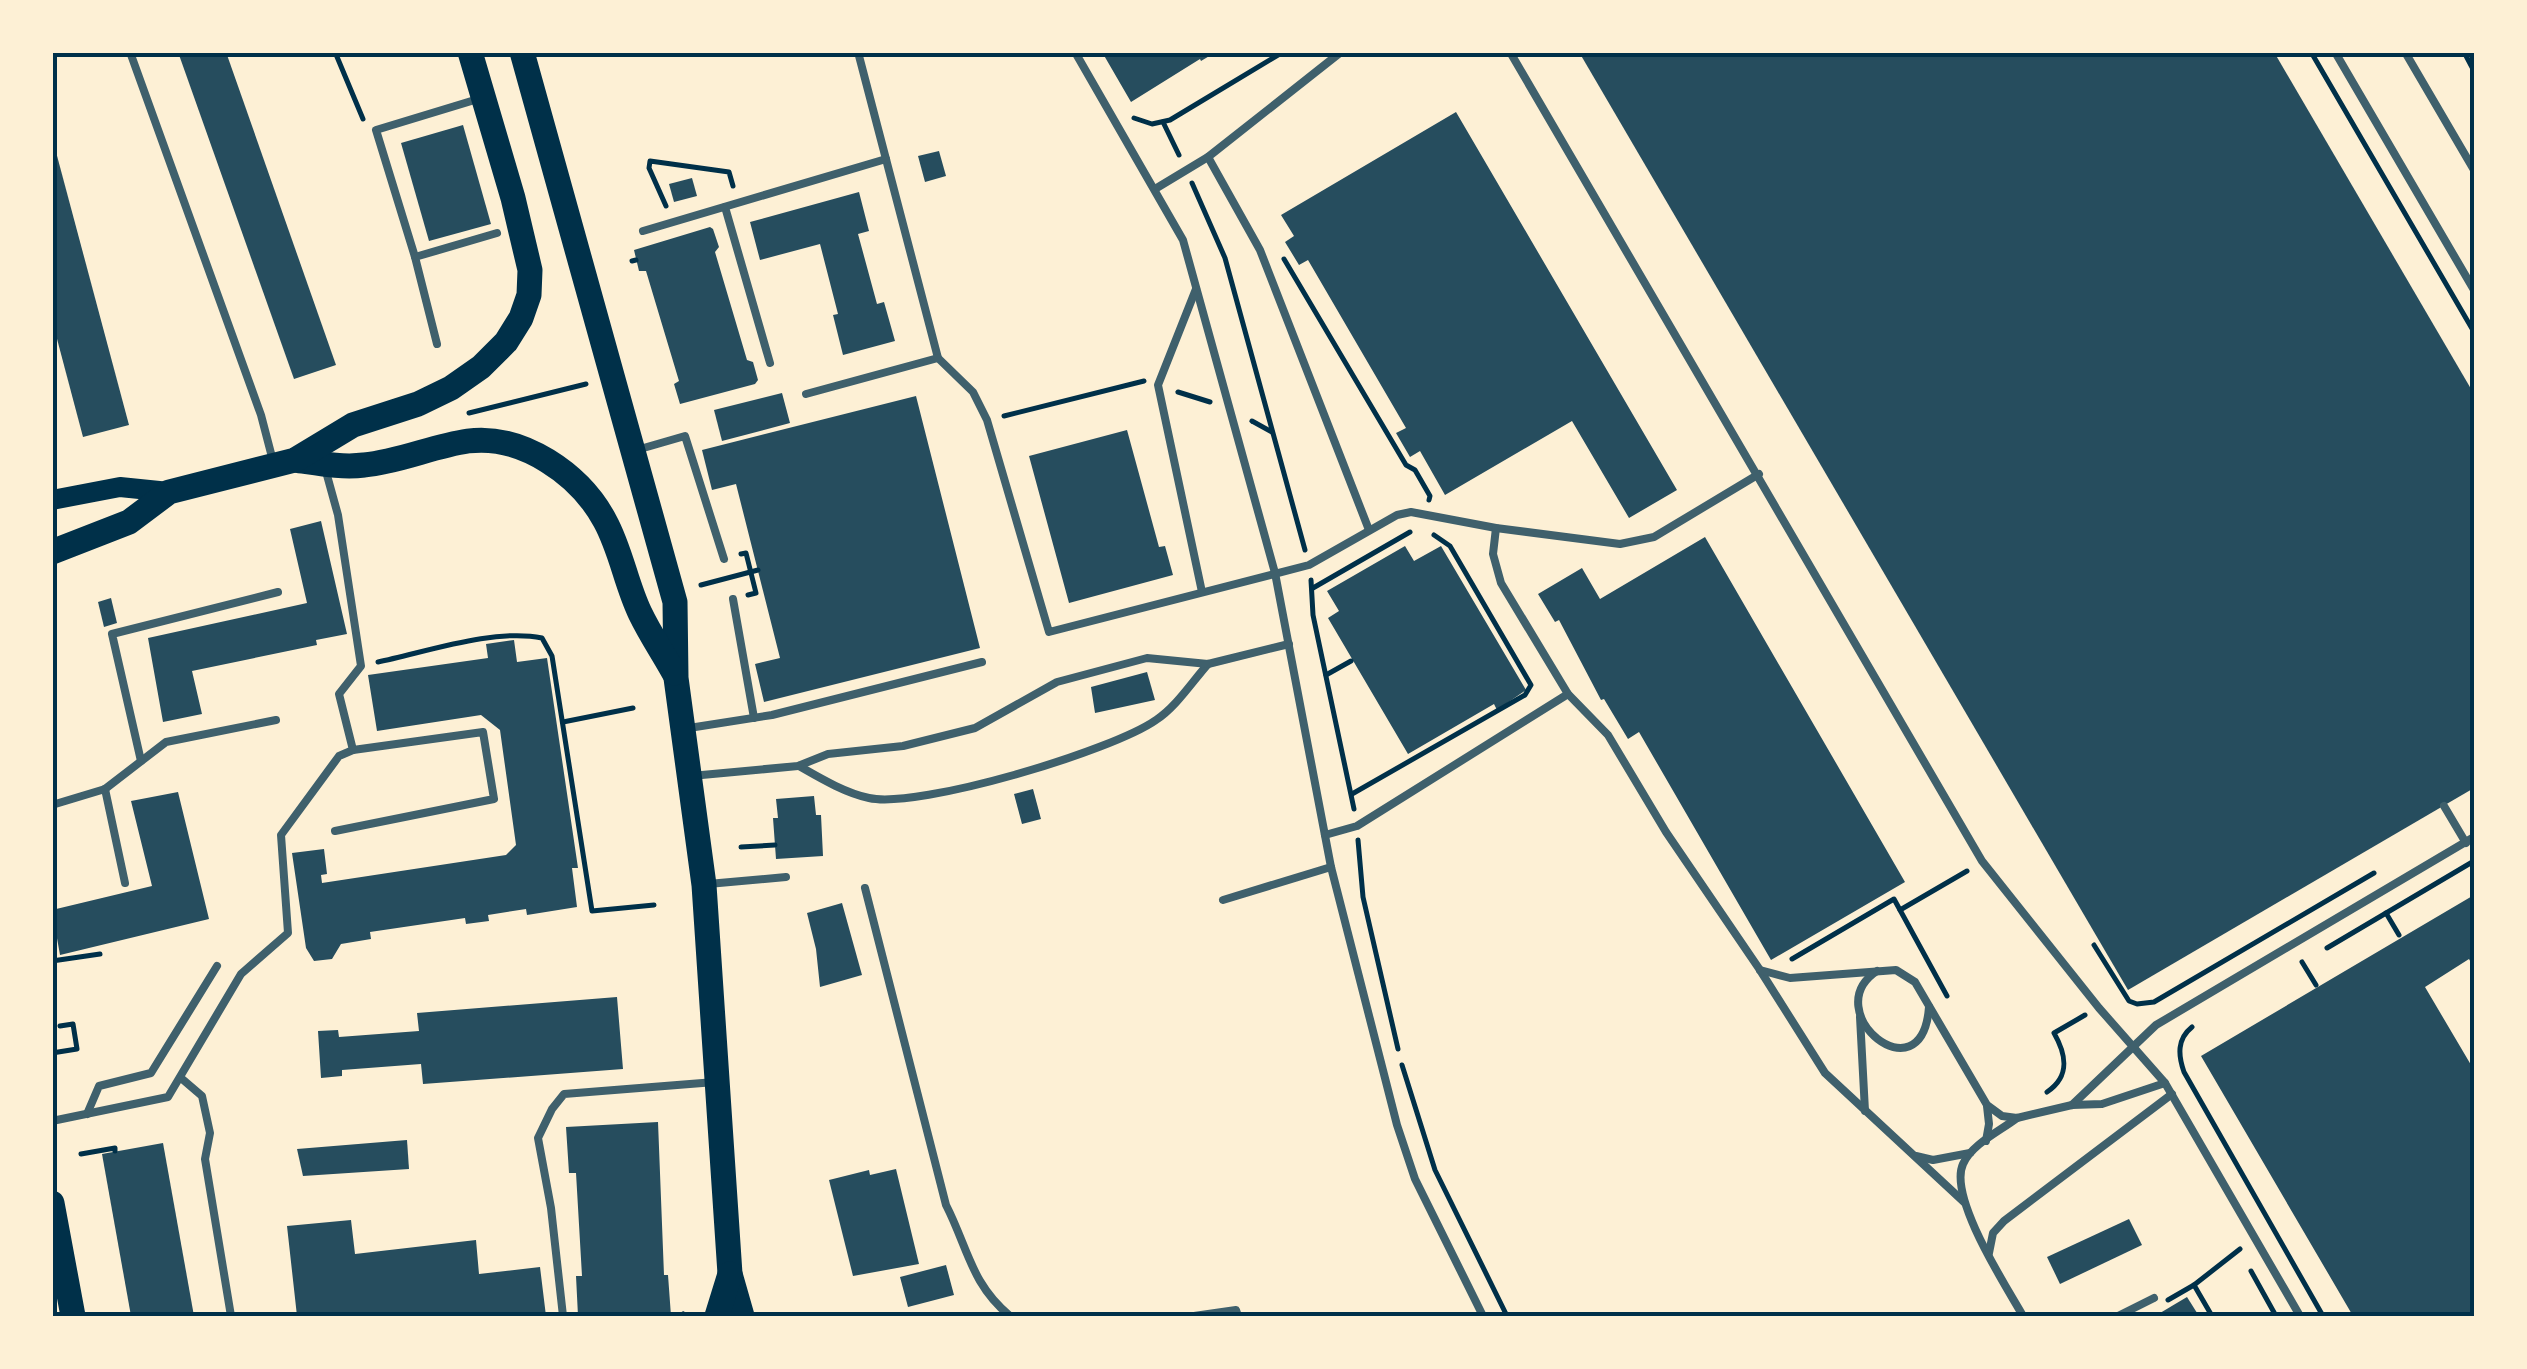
<svg xmlns="http://www.w3.org/2000/svg" width="2527" height="1369" font-family="'Roboto Condensed',sans-serif">
  <style>
    .building { fill: #264d5e }
    .lines { fill: none; stroke-linecap: round; stroke-linejoin: round }
    .path { stroke: #003049; stroke-width: 5 }
    .service { stroke: #3f606c; stroke-width: 8 }
    .secondary { stroke: #003049; stroke-width: 20 }
    .primary { stroke: #003049; stroke-width: 25 }
    .neatline { fill: none; stroke: #003049; stroke-width: 4 }
  </style>
  <rect width="100%" height="100%" fill="#fdf0d5"/>
  <g class="building">
    <path d="M178,52H226L336,365L294,379Z"/>
    <path d="M1102,52H1216L1201,61L1200,59L1131,102Z"/>
    <path d="M1579,52H2274L2474,394V788L2128,990Z"/>
    <path d="M1456,112L1677,490L1629,518L1572,421L1445,495L1420,451L1410,457L1396,433L1406,428L1308,260L1299,265L1285,242L1294,236L1281,215Z"/>
    <path d="M463,125L491,224L429,241L401,143Z"/>
    <path d="M52,137L129,425L83,437L52,320Z"/>
    <path d="M939,151L946,176L925,182L918,156Z"/>
    <path d="M692,178L697,196L674,202L669,184Z"/>
    <path d="M859,192L869,231L858,234L877,304L884,302L895,341L843,355L833,315L838,314L820,244L760,260L750,222Z"/>
    <path d="M710,227L713,229L719,247L715,252L747,360L753,362L758,380L755,384L680,404L674,384L679,381L646,271H639L634,250Z"/>
    <path d="M782,393L790,423L722,441L714,410Z"/>
    <path d="M916,396L980,648L764,702L755,664L780,658L736,484L712,490L702,450Z"/>
    <path d="M1127,430L1159,547L1165,546L1173,575L1069,603L1029,456Z"/>
    <path d="M321,521L347,634L316,640L317,645L192,671L202,714L163,722L148,638L307,603L290,529Z"/>
    <path d="M1705,537L1905,882L1771,960L1639,732L1628,739L1604,699L1601,700L1559,620L1555,622L1538,594L1582,568L1600,599Z"/>
    <path d="M1405,546L1414,561L1441,546L1526,690L1497,710L1494,704L1408,754L1328,618L1339,611L1327,591Z"/>
    <path d="M111,598L117,623L104,627L98,602Z"/>
    <path d="M514,640L517,662L547,658L578,868H572L577,907L527,915L526,909L488,915L489,921L466,924L465,918L370,932L371,939L341,944L332,959L314,961L306,948L292,853L324,849L327,874L321,875L322,883L506,855L516,845L500,730L481,715L377,731L368,675L488,658L486,644Z"/>
    <path d="M1147,672L1155,700L1095,713L1091,687Z"/>
    <path d="M1033,789L1041,819L1022,824L1014,794Z"/>
    <path d="M178,792L209,919L60,955L52,910L152,886L131,801Z"/>
    <path d="M814,796L816,815H821L823,856L776,859L773,818H778L776,799Z"/>
    <path d="M2474,895V968L2469,959L2425,987L2474,1070V1316H2353L2201,1056Z"/>
    <path d="M842,903L862,975L820,987L816,949L807,913Z"/>
    <path d="M617,997L623,1069L423,1084L421,1064L342,1070V1076L321,1078L318,1031L338,1030L339,1037L419,1031L417,1013Z"/>
    <path d="M658,1122L664,1275H668L671,1316H578L576,1276H582L576,1173H569L566,1127Z"/>
    <path d="M407,1140L409,1169L303,1176L297,1149Z"/>
    <path d="M163,1143L194,1316H131L102,1154Z"/>
    <path d="M896,1169L919,1264L853,1276L829,1180L869,1170L870,1175Z"/>
    <path d="M2129,1219L2142,1245L2060,1284L2047,1257Z"/>
    <path d="M351,1220L355,1254L476,1240L479,1274L540,1267L546,1316H297L287,1226Z"/>
    <path d="M946,1265L954,1295L908,1307L900,1277Z"/>
    <path d="M2187,1297L2199,1316H2155Z"/>
  </g>
  <g class="lines">
    <g class="path">
      <path d="M335,52L363,119"/>
      <path d="M2311,52L2474,332"/>
      <path d="M2464,52L2474,71"/>
      <path d="M1134,118L1152,124L1170,120L1283,52"/>
      <path d="M1163,122L1179,155"/>
      <path d="M1192,183L1225,258L1305,550"/>
      <path d="M666,206L649,168L650,161L729,172L733,186"/>
      <path d="M1284,259L1406,465L1415,470L1430,496L1429,500"/>
      <path d="M632,261L636,260"/>
      <path d="M1178,392L1210,402"/>
      <path d="M469,413L586,384"/>
      <path d="M1004,416L1144,381"/>
      <path d="M1252,421L1272,432"/>
      <path d="M741,554L746,553L756,593L748,595"/>
      <path d="M1311,580L1313,615L1354,809"/>
      <path d="M701,585L758,570"/>
      <path d="M1313,588L1410,532"/>
      <path d="M378,662C426,652 495,628 542,638L552,656L592,911L654,905"/>
      <path d="M1326,675L1351,661"/>
      <path d="M563,722L633,708"/>
      <path d="M1352,794L1525,695L1531,685L1450,546L1434,535"/>
      <path d="M1358,840L1363,897L1398,1049"/>
      <path d="M741,847L775,845"/>
      <path d="M1900,910L1967,871"/>
      <path d="M2386,913L2399,935"/>
      <path d="M2094,945L2129,1001L2137,1004L2154,1002L2374,873"/>
      <path d="M2327,948L2474,861"/>
      <path d="M1792,959L1894,899L1947,996"/>
      <path d="M52,961L100,954"/>
      <path d="M2302,962L2316,985"/>
      <path d="M2192,1027C2177,1039 2178,1055 2184,1072L2323,1316"/>
      <path d="M52,1053L77,1049L73,1024L60,1026"/>
      <path d="M1402,1065L1435,1170L1507,1316"/>
      <path d="M2047,1092C2071,1076 2066,1054 2054,1033L2085,1015"/>
      <path d="M81,1154L115,1148V1151"/>
      <path d="M2251,1271L2276,1316"/>
      <path d="M2194,1285L2212,1316"/>
      <path d="M2168,1300L2194,1285L2240,1249"/>
      <path d="M680,1316L683,1314"/>
    </g>
    <g class="service">
      <path d="M130,52L261,415L273,461"/>
      <path d="M858,52L938,358L973,392L987,420L1049,632L1309,565L1397,515L1411,512L1496,528L1620,544L1654,537L1759,474"/>
      <path d="M1075,52L1183,240L1275,573L1331,867L1397,1125L1415,1179L1483,1316"/>
      <path d="M1510,52L1982,861L2099,1008L2165,1083L2300,1316"/>
      <path d="M2335,52L2474,290"/>
      <path d="M2405,52L2474,170"/>
      <path d="M1208,157L1260,250L1369,530"/>
      <path d="M1155,189L1208,157L1341,52"/>
      <path d="M725,207L770,363"/>
      <path d="M643,231L886,159"/>
      <path d="M415,257L376,130L478,99"/>
      <path d="M1196,289L1158,385L1202,592"/>
      <path d="M437,344L415,257L497,233"/>
      <path d="M806,394L938,358"/>
      <path d="M640,449L685,436L724,559"/>
      <path d="M325,468L338,515L361,666L339,694L353,750L483,732L494,799L335,831"/>
      <path d="M1496,528L1493,554L1501,583L1568,694L1608,735L1666,832L1760,970L1825,1073L1964,1202"/>
      <path d="M733,599L754,718"/>
      <path d="M689,728L772,715L982,662"/>
      <path d="M141,761L112,634L278,592"/>
      <path d="M799,766C820,778 845,793 869,798C919,809 1112,751 1156,720C1176,707 1192,682 1208,664"/>
      <path d="M691,776L798,766L828,754L903,746L975,728L1057,682L1147,658L1208,664L1289,644"/>
      <path d="M105,789L125,883"/>
      <path d="M52,805L105,789L166,742L276,720"/>
      <path d="M2444,806L2466,843"/>
      <path d="M1325,835L1357,826L1568,694"/>
      <path d="M708,884L786,877"/>
      <path d="M865,888L946,1205C968,1248 971,1284 1010,1316"/>
      <path d="M1223,900L1331,867"/>
      <path d="M1760,970L1790,978L1896,970L1915,982L1987,1105L2002,1116L2017,1118L2072,1105L2102,1104L2165,1083"/>
      <path d="M1877,971C1816,1011 1922,1100 1929,1007"/>
      <path d="M1860,1017L1865,1111"/>
      <path d="M181,1078L202,1096L210,1133L205,1159L231,1316"/>
      <path d="M2072,1105L2156,1025L2474,837"/>
      <path d="M87,1114L99,1086L151,1073L217,966"/>
      <path d="M2017,1118C2000,1131 1972,1144 1963,1164C1948,1197 2006,1286 2023,1316"/>
      <path d="M52,1121L168,1097L241,974L288,933L281,835L339,756L353,750"/>
      <path d="M1986,1141L1989,1124L1987,1106"/>
      <path d="M1916,1156L1933,1160L1970,1153"/>
      <path d="M1989,1253L1993,1233L2004,1221L2172,1094"/>
      <path d="M563,1316L551,1208L538,1138L552,1109L564,1094L715,1082"/>
      <path d="M1194,1316L1236,1310L1238,1316"/>
      <path d="M2118,1316L2154,1298"/>
    </g>
    <path class="secondary" d="M52,500L120,487L169,492"/>
    <g class="primary">
      <path d="M522,52L675,602L676,678L704,885L730,1274L742,1316"/>
      <path d="M295,460C317,463 342,468 364,465C399,462 433,446 468,441C522,434 580,474 605,521C621,550 626,584 640,613C650,634 663,653 674,673"/>
      <path d="M52,552L129,522L169,492L295,460L353,425L418,404L451,388L481,367L506,342L521,318L529,295L530,270L513,198L470,52"/>
      <path d="M52,1203L73,1316"/>
      <path d="M717,1316L730,1274"/>
    </g>
  </g>
  <rect width="2527" height="1369" fill="none" stroke="#fdf0d5" stroke-width="110"/>
  <rect x="55" y="55" width="2417" height="1259" class="neatline"/>
</svg>
